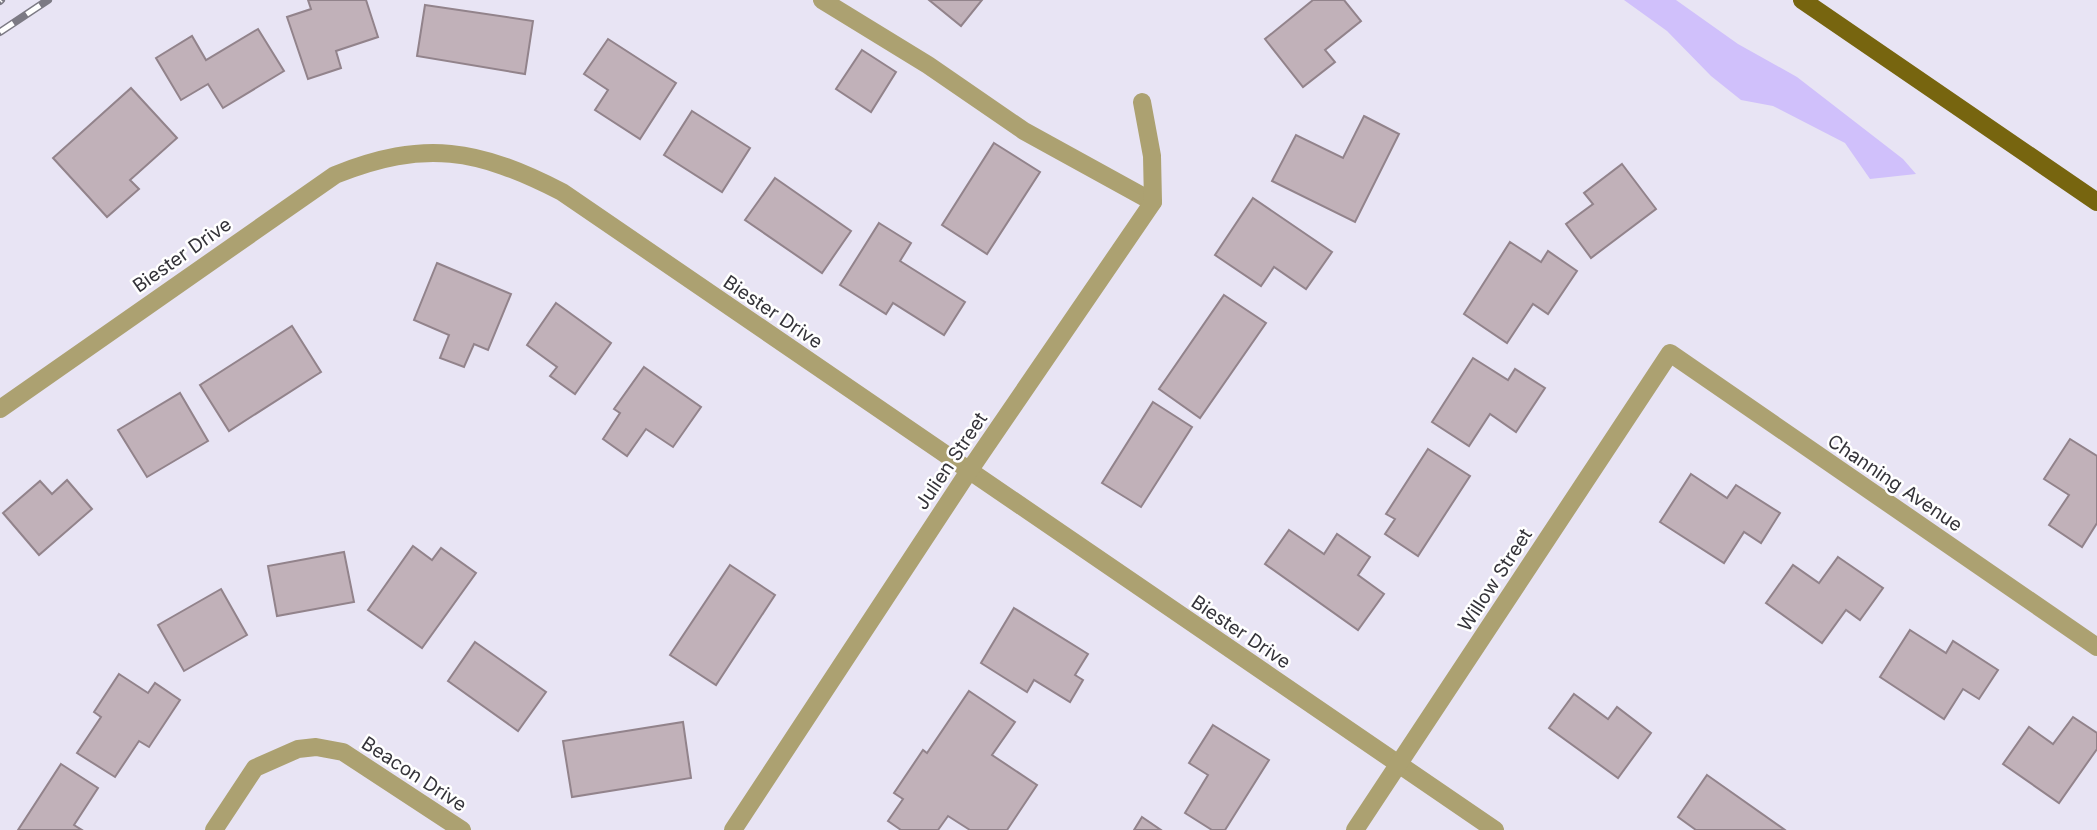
<svg xmlns="http://www.w3.org/2000/svg" width="2097" height="830" font-family="Inter,sans-serif">
  <style>
    .green { fill: #d0c0fb }
    .building { fill: #c1b1b9; stroke: #92838b; stroke-width: 2 }
    .lines { fill: none; stroke-linecap: round; stroke-linejoin: round }
    .lane { stroke: #aca171; stroke-width: 18 }
    .street { stroke: #aca171; stroke-width: 18 }
    .primary { stroke: #77650f; stroke-width: 18 }
    .rail-casing { stroke: #7c7a84; stroke-width: 8 }
    .rail { stroke: #fff; stroke-width: 5; stroke-dasharray: 16; stroke-linecap: butt }
    .labels { text-anchor: middle; dominant-baseline: central; stroke-width: 5; stroke-linejoin: round; paint-order: stroke }
    .street-label { font-size: 19px; fill: #343339; stroke: #fff }
  </style>
  <rect width="100%" height="100%" fill="#e8e4f4"/>
  <path class="green" d="M1624,0H1676L1738,44L1797,77L1903,159L1916,174L1870,179L1845,143L1773,106L1741,100L1711,76L1667,31Z"/>
  <g class="building">
    <path d="M308,0H366L378,37L336,51L341,68L308,79L287,17L311,9Z"/>
    <path d="M929,0H982L961,26Z"/>
    <path d="M1313,0H1344L1361,21L1325,50L1335,62L1303,87L1265,39Z"/>
    <path d="M425,5L533,21L525,74L417,56Z"/>
    <path d="M258,29L284,71L223,108L208,84L181,100L156,58L192,36L206,60Z"/>
    <path d="M608,39L676,83L640,139L595,110L608,90L584,74Z"/>
    <path d="M862,50L896,72L871,112L836,89Z"/>
    <path d="M131,88L177,138L130,180L139,189L107,217L53,158Z"/>
    <path d="M692,111L750,148L722,192L664,155Z"/>
    <path d="M1364,116L1399,134L1355,222L1272,181L1296,135L1343,158Z"/>
    <path d="M994,143L1040,172L987,254L942,225Z"/>
    <path d="M1622,164L1656,209L1591,258L1566,224L1593,204L1584,193Z"/>
    <path d="M775,178L851,231L822,273L745,220Z"/>
    <path d="M1253,198L1332,252L1306,289L1274,267L1261,286L1215,255Z"/>
    <path d="M879,223L911,243L900,261L965,302L944,335L893,303L886,314L840,285Z"/>
    <path d="M1510,242L1541,262L1548,251L1577,271L1548,314L1533,304L1507,343L1464,314Z"/>
    <path d="M437,263L511,294L488,350L474,344L464,367L440,358L449,335L414,320Z"/>
    <path d="M1224,295L1266,323L1200,418L1159,389Z"/>
    <path d="M556,303L611,343L575,394L550,376L557,367L527,345Z"/>
    <path d="M292,326L321,372L229,431L200,385Z"/>
    <path d="M1473,358L1508,380L1515,369L1545,388L1516,432L1490,414L1469,446L1432,422Z"/>
    <path d="M644,367L701,407L673,447L646,429L627,456L603,439L620,413L614,409Z"/>
    <path d="M180,393L208,441L147,477L118,430Z"/>
    <path d="M1153,402L1192,427L1141,507L1102,483Z"/>
    <path d="M2070,439L2097,456V523L2082,547L2049,525L2069,495L2044,479Z"/>
    <path d="M1428,449L1470,476L1418,556L1385,534L1395,519L1386,514Z"/>
    <path d="M1691,474L1727,498L1736,485L1780,513L1761,543L1744,532L1724,563L1660,522Z"/>
    <path d="M67,480L92,509L39,555L3,513L40,481L52,494Z"/>
    <path d="M1289,530L1324,554L1337,534L1370,557L1358,575L1384,594L1358,630L1265,564Z"/>
    <path d="M413,546L432,560L441,548L476,573L422,648L368,610Z"/>
    <path d="M344,552L354,602L277,616L268,566Z"/>
    <path d="M1838,557L1883,588L1860,620L1846,610L1822,643L1766,603L1793,565L1819,583Z"/>
    <path d="M730,565L775,595L716,685L670,655Z"/>
    <path d="M221,589L247,635L184,671L158,625Z"/>
    <path d="M1014,608L1088,654L1075,675L1083,680L1070,702L1034,680L1027,692L981,663Z"/>
    <path d="M1910,630L1946,653L1953,641L1998,670L1979,699L1963,689L1944,719L1880,677Z"/>
    <path d="M475,642L546,692L518,731L448,681Z"/>
    <path d="M119,674L148,693L155,683L180,700L149,747L139,741L115,777L77,753L101,717L94,712Z"/>
    <path d="M969,691L1015,722L992,755L1037,785L1007,830H970L948,816L938,830H901L888,821L903,799L894,793L923,750L927,753Z"/>
    <path d="M1574,694L1608,719L1617,707L1651,733L1618,778L1549,728Z"/>
    <path d="M2073,717L2097,733V749L2059,803L2003,764L2029,727L2053,744Z"/>
    <path d="M683,722L691,778L572,797L563,741Z"/>
    <path d="M1213,725L1269,760L1225,830H1212L1185,813L1208,775L1189,763Z"/>
    <path d="M61,764L98,788L74,825L82,830H18Z"/>
    <path d="M1707,775L1785,830H1696L1678,817Z"/>
    <path d="M1142,817L1161,830H1134Z"/>
  </g>
  <g class="lines">
    <path class="lane" d="M822,0L928,65L1024,131L1153,202"/>
    <g class="street">
      <path d="M0,409L335,175C425,139 478,149 562,192L1495,830"/>
      <path d="M214,830L255,768L298,749L316,747L343,752L462,830"/>
      <path d="M733,830L969,471L1153,202L1152,156L1142,102"/>
      <path d="M1355,830L1670,353L2097,647"/>
    </g>
    <path class="primary" d="M1802,0L2097,202"/>
    <defs>
      <g id="rail">
        <path d="M0,1L1,0"/>
        <path d="M0,32L48,0"/>
      </g>
    </defs>
    <use href="#rail" class="rail-casing"/>
    <use href="#rail" class="rail"/>
  </g>
  <g class="labels">
    <g class="street-label">
      <text transform="translate(182 255) rotate(-35)">Biester Drive</text>
      <text transform="translate(773 312) rotate(34)">Biester Drive</text>
      <text transform="translate(951 461) rotate(-56)">Julien Street</text>
      <text transform="translate(1895 483) rotate(34)">Channing Avenue</text>
      <text transform="translate(1495 580) rotate(-57)">Willow Street</text>
      <text transform="translate(1241 632) rotate(34)">Biester Drive</text>
      <text transform="translate(414 774) rotate(33)">Beacon Drive</text>
    </g>
  </g>
</svg>
